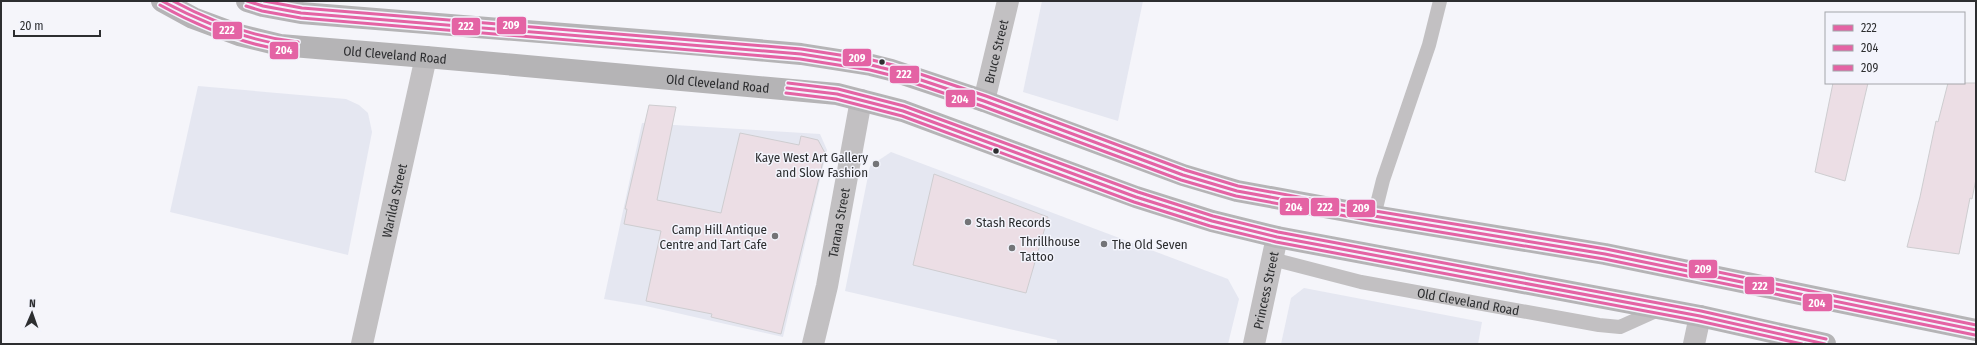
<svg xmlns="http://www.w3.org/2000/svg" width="1977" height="345" font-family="'Fira Sans Condensed',sans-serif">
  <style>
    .built { fill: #e5e7f1 }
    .building { fill: #ecdee5; stroke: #cecdd0 }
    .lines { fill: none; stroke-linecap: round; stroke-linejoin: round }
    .lane { stroke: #c2c0c2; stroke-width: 14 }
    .street { stroke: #c2c0c2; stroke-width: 22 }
    .highway { stroke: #b5b4b6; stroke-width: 22 }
    .bus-1-casing { stroke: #f3f4fc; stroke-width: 6 }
    .bus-2-casing { stroke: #f3f4fc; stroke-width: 6 }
    .bus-3-casing { stroke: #f3f4fc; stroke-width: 6 }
    .bus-1 { stroke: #e463a4; stroke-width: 3 }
    .bus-2 { stroke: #e463a4; stroke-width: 3 }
    .bus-3 { stroke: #e463a4; stroke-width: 3 }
    .bus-dot { fill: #2d2e30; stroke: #f3f4fc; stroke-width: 1.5 }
    .poi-dot { fill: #737477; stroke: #f3f4fc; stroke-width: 1.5 }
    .labels { text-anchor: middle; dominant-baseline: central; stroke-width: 3; stroke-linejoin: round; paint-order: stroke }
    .street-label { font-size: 13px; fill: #2d2e30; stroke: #f3f4fc }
    .poi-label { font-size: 13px; fill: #2d2e30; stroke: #f3f4fc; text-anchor: start }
    .line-badge { stroke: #f3f4fc; stroke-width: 1.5 }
    .badge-label { font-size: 11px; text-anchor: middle; font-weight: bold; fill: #fff }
  </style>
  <rect width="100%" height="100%" fill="#f5f5fa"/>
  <g class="built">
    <path d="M1042,1H1143L1118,121L1023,92Z"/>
    <path d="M198,86L346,99L359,105L368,113L372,132L348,255L170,212Z"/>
    <path d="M642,123L820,134L827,150L783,337L646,306L604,299Z"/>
    <path d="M891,152L1228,279L1239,299L1228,344H1057V340L845,291L870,166Z"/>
    <path d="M1304,288L1482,322L1478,344H1281L1291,298Z"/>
  </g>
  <g class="building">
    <path d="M1833,83H1868L1845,181L1815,172Z"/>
    <path d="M1948,83H1976V179L1972,199L1970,198L1959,254L1907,247L1920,197L1936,121L1938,122Z"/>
    <path d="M649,105L676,107L657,200L721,213L740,133L799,145L801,136L818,140L825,153L781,334L711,317L712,314L646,301L661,231L624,224L627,209H625Z"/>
    <path d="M934,174L1048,217L1026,293L913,265Z"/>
  </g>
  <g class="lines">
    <g class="lane">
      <path d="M1374,216L1383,180L1429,45L1440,1"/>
      <path id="s1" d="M1272,259L1361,282L1599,325L1620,327L1660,309"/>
    </g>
    <g class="street">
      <path id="s2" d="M984,101L1008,1"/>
      <path id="s3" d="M362,344L426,57"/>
      <path id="s4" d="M813,344L827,286L861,100"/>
      <path id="s5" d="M1254,344L1277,237"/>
      <path d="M1694,344L1700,316"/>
    </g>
    <g class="highway">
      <path id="s6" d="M162,1L193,18L239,35L280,45L426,57L837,94L903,111L1136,197L1212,221L1277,237L1700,316L1825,344"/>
      <path d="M247,1L263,6L301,13L702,45L801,54L871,65L891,70L984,101L1183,175L1237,191L1374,216L1605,254L1976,330"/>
    </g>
    <defs>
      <g id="bus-1">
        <path d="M162,1C205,24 248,41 297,47"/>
        <path d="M247,1L263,6L301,13L801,54L871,65L891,70L984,101L1183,175L1237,191L1374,216L1605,254L1976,330"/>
        <path d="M787,88L837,94L903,111L1136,197L1212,221L1277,237L1700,316L1825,344"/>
      </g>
      <g id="bus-2">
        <path d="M160,5C203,29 247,46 296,52"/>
        <path d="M246,6L262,11L301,18L800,59L870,70L890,75L982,106L1181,180L1236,196L1373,221L1604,259L1975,335"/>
        <path d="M786,93L836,99L902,116L1134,202L1210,226L1276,242L1699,321L1802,344"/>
      </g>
      <g id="bus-3">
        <path d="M173,1C212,22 253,37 298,42"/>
        <path d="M264,1L302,8L801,49L872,60L893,65L986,96L1185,170L1238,186L1375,211L1606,249L1976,325"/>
        <path d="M788,83L838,89L904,106L1138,192L1213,216L1278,232L1701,311L1826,339"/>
      </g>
    </defs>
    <use href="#bus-1" class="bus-1-casing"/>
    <use href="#bus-2" class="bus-2-casing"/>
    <use href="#bus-3" class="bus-3-casing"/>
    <use href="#bus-1" class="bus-1"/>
    <use href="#bus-2" class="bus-2"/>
    <use href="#bus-3" class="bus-3"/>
  </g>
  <g class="bus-dot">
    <circle cx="882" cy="62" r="3.5"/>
    <circle cx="996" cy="151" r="3.5"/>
  </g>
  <g class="poi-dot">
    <circle cx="876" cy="164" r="4"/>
    <circle cx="968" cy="222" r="4"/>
    <circle cx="775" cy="236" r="4"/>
    <circle cx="1104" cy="244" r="4"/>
    <circle cx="1012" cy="248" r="4"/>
  </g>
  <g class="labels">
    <g class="street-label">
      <text stroke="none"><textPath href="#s2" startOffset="51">Bruce Street</textPath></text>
      <text stroke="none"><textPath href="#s6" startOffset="242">Old Cleveland Road</textPath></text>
      <text stroke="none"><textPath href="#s6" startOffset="566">Old Cleveland Road</textPath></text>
      <text stroke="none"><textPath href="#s3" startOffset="147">Warilda Street</textPath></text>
      <text stroke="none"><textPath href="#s4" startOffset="124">Tarana Street</textPath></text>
      <text stroke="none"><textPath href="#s5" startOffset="55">Princess Street</textPath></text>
      <text stroke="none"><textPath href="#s1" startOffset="201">Old Cleveland Road</textPath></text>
    </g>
    <g class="poi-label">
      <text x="868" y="157" text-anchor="end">Kaye West Art Gallery<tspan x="868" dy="15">and Slow Fashion</tspan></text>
      <text x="976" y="222">Stash Records</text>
      <text x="767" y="229" text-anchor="end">Camp Hill Antique<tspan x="767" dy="15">Centre and Tart Cafe</tspan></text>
      <text x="1020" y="241">Thrillhouse<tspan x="1020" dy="15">Tattoo</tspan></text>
      <text x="1112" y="244">The Old Seven</text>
    </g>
  </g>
  <g class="line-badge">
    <rect x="496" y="16" width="31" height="19" rx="4" fill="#e463a4"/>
    <rect x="451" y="17" width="30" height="19" rx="4" fill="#e463a4"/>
    <rect x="212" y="21" width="31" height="19" rx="4" fill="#e463a4"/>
    <rect x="269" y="41" width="30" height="19" rx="4" fill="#e463a4"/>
    <rect x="842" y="48" width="30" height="19" rx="4" fill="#e463a4"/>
    <rect x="889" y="65" width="31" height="19" rx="4" fill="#e463a4"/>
    <rect x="945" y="89" width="31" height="19" rx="4" fill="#e463a4"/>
    <rect x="1279" y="197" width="31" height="19" rx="4" fill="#e463a4"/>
    <rect x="1310" y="197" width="30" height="20" rx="4" fill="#e463a4"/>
    <rect x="1346" y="199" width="30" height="19" rx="4" fill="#e463a4"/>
    <rect x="1688" y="259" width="30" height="20" rx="4" fill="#e463a4"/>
    <rect x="1744" y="276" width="31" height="19" rx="4" fill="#e463a4"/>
    <rect x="1802" y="293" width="31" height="19" rx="4" fill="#e463a4"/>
  </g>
  <g class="badge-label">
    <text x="511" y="29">209</text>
    <text x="466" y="30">222</text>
    <text x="227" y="34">222</text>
    <text x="284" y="54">204</text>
    <text x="857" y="62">209</text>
    <text x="904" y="78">222</text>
    <text x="960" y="103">204</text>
    <text x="1294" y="211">204</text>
    <text x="1325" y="211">222</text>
    <text x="1361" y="212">209</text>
    <text x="1703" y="273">209</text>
    <text x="1760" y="290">222</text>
    <text x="1817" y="307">204</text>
  </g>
  <rect width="1977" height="345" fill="none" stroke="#2d2e30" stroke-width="4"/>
  <rect x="1825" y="12" width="140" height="72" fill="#f3f4fc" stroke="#a4a5aa"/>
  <rect x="1833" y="25" width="20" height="6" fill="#e463a4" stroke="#a4a5aa"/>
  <text x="1861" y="32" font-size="12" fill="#2d2e30">222</text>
  <rect x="1833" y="45" width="20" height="6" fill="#e463a4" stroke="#a4a5aa"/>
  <text x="1861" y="52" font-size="12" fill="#2d2e30">204</text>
  <rect x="1833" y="65" width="20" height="6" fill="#e463a4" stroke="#a4a5aa"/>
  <text x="1861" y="72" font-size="12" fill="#2d2e30">209</text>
  <g transform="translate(32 313) rotate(2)" stroke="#f3f4fc" stroke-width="3" paint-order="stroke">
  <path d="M0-3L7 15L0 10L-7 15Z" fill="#2d2e30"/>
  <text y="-6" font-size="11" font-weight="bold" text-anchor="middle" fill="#2d2e30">N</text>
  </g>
  <path d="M14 30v6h86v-6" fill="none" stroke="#2d2e30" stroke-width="2"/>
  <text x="20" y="30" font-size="12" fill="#2d2e30" stroke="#f3f4fc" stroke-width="3" paint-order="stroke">20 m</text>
</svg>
